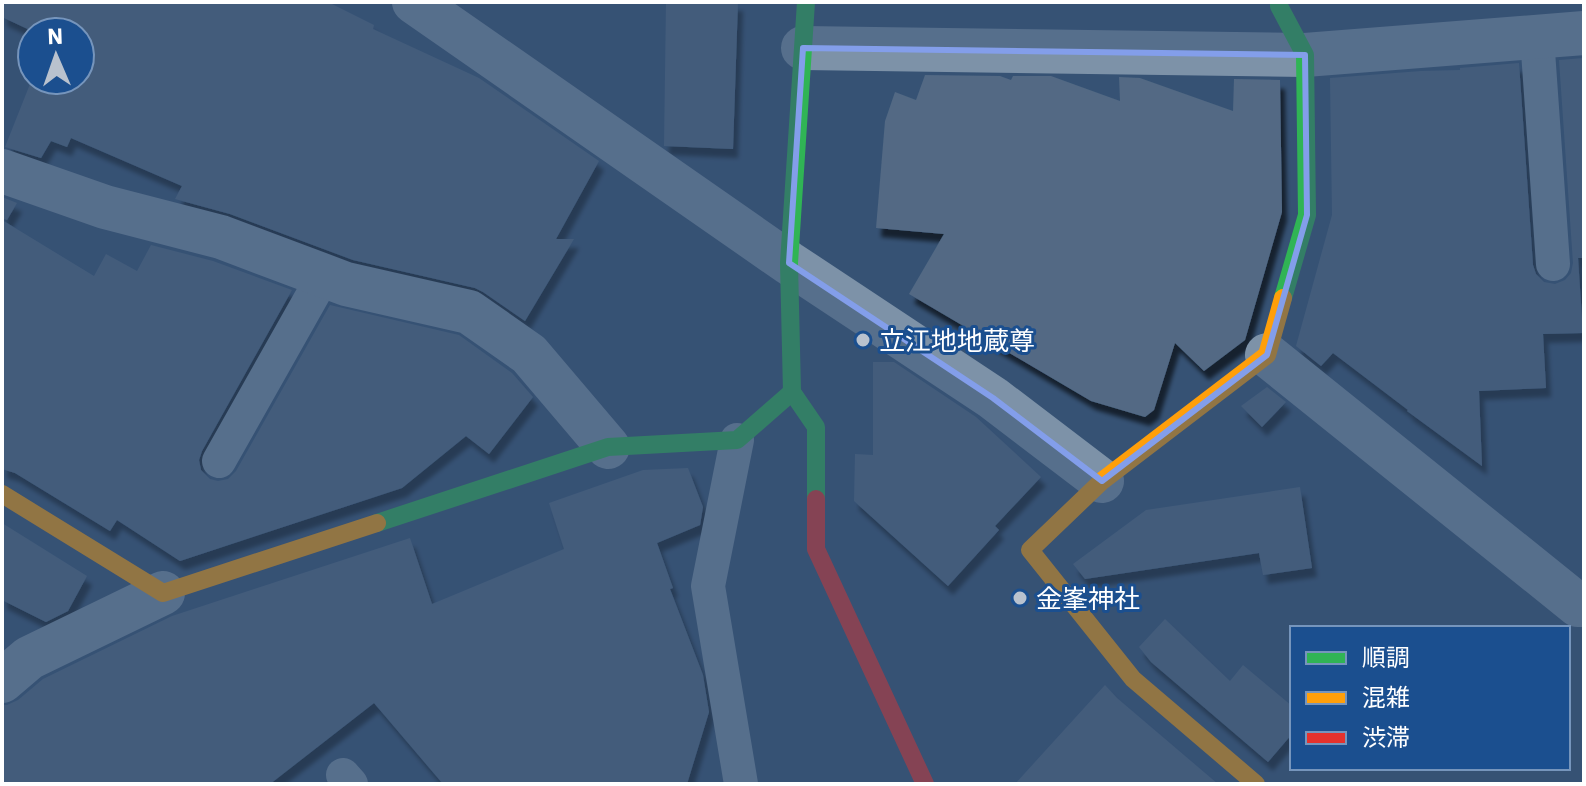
<svg xmlns="http://www.w3.org/2000/svg" width="1586" height="786" font-family="'IBM Plex Sans','Noto Sans JP',sans-serif">
  <style>
    .building { fill: #526984; filter: url(#shadow) }
    .lines { fill: none; stroke-linecap: round; stroke-linejoin: round }
    .lane { stroke: #7d92a8; stroke-width: 34 }
    .street { stroke: #7d92a8; stroke-width: 44 }
    .fast { stroke: #30b455; stroke-width: 18 }
    .slow { stroke: #ff9f0a; stroke-width: 18 }
    .jam { stroke: #e5322d; stroke-width: 18 }
    .marked { fill: none; stroke: #839eea; stroke-width: 6; stroke-linejoin: round }
    .poi-dot { fill: #b9c2ce; stroke: #1b4f8f; stroke-width: 3 }
    .labels { text-anchor: middle; dominant-baseline: central; stroke-width: 6; stroke-linejoin: round; paint-order: stroke }
    .poi-label { font-size: 26px; fill: #fff; stroke: #1b4f8f; text-anchor: start }
  </style>
  <defs>
    <filter id="shadow"><feDropShadow dx="5" dy="9" stdDeviation="2" flood-color="#0009"/></filter>
  </defs>
  <rect width="100%" height="100%" fill="#365274"/>
  <g class="building">
    <path d="M2,2H328L374,25L373,29L479,78L599,161L556,239H574L525,321L483,292L475,288L353,260L230,214L175,199L182,186L71,138L67,147L51,141L41,158L5,147L32,79L80,80V32H34L2,17Z"/>
    <path d="M666,2H738L733,149L664,146Z"/>
    <path d="M1584,58V258H1578L1583,333L1543,334L1546,388L1479,391L1482,466L1407,411L1408,410L1333,353L1321,366L1296,346L1332,215L1330,78L1421,71L1460,70V68L1519,63L1533,265L1536,274L1544,282L1555,284L1565,280L1571,273L1573,263L1559,60Z"/>
    <path d="M925,75L1000,76L1011,80L1013,76H1051L1120,101L1119,77L1140,78L1233,111L1234,79L1280,80L1282,212L1245,340L1204,371L1175,343L1154,410L1145,417L1091,401L909,294L944,234L876,228L885,121L895,92L916,100Z"/>
    <path d="M2,197L17,203L7,220L2,218Z"/>
    <path d="M2,220L94,276L106,254L137,271L151,245L213,261L292,290L202,451L199,460L201,470L210,479L218,481L228,479L236,471L330,305L459,335L512,373L533,397L489,454L466,436L402,488L180,561L117,520L110,531L15,473L2,469Z"/>
    <path d="M873,362H894L976,417L1041,477L995,526L999,530L948,586L854,501L855,454L873,455Z"/>
    <path d="M1267,387L1286,402L1262,427L1241,406Z"/>
    <path d="M688,468L703,507L700,525L657,543L673,588L670,589L703,675L709,712L687,784H443L374,703L270,784H2V705H7L18,700L43,679L172,616L410,538L432,604L564,549L549,503L643,470Z"/>
    <path d="M1300,487L1312,568L1263,575L1259,553L1085,579L1073,564L1146,510Z"/>
    <path d="M2,523L87,576L68,611L46,622L2,600Z"/>
    <path d="M1165,619L1230,681L1243,665L1292,706V734L1268,762L1151,662L1139,647Z"/>
    <path d="M1105,685L1117,698L1218,784H1015Z"/>
  </g>
  <g class="lines">
    <g class="lane">
      <path d="M1537,37L1553,264"/>
      <path d="M737,440L708,586L741,784"/>
      <path d="M219,461L324,275"/>
      <path d="M343,775L351,784"/>
    </g>
    <g class="street">
      <path d="M414,2L789,263L993,398L1102,481"/>
      <path d="M803,48L1305,55L1584,33"/>
      <path d="M2,171L105,207L221,237L346,284L469,312L529,354L608,447"/>
      <path d="M1267,355L1578,605H1584"/>
      <path d="M2,681L29,658L163,593"/>
    </g>
    <g class="fast">
      <path d="M806,2L789,263L792,392L816,427V499"/>
      <path d="M1279,2V6L1305,55L1307,215L1283,298"/>
      <path d="M377,523L608,447L737,440L792,392"/>
    </g>
    <g class="slow">
      <path d="M2,494L163,593L377,523"/>
      <path d="M1256,784L1133,679L1030,550L1102,481L1267,355L1283,298"/>
    </g>
    <path class="jam" d="M816,499V549L925,784"/>
  </g>
  <path d="M0 0H1586V786H0ZM803,48L1305,55L1307,215L1267,355L1102,481L993,398L789,263Z" fill="#365274" fill-opacity=".55" fill-rule="evenodd"/>
  <path class="marked" d="M803,48L1305,55L1307,215L1267,355L1102,481L993,398L789,263Z"/>
  <g class="poi-dot">
    <circle cx="863" cy="340" r="8"/>
    <circle cx="1020" cy="598" r="8"/>
  </g>
  <g class="labels">
    <g class="poi-label">
      <text x="879" y="340">立江地地蔵尊</text>
      <text x="1036" y="598">金峯神社</text>
    </g>
  </g>
  <rect width="1586" height="786" fill="none" stroke="#ffffff" stroke-width="8"/>
  <rect x="1290" y="626" width="280" height="144" fill="#1b4f8f" stroke="#7695bc" stroke-width="2"/>
  <rect x="1306" y="652" width="40" height="12" fill="#30b455" stroke="#7695bc" stroke-width="2"/>
  <text x="1362" y="666" font-size="24" fill="#ffffff">順調</text>
  <rect x="1306" y="692" width="40" height="12" fill="#ff9f0a" stroke="#7695bc" stroke-width="2"/>
  <text x="1362" y="706" font-size="24" fill="#ffffff">混雑</text>
  <rect x="1306" y="732" width="40" height="12" fill="#e5322d" stroke="#7695bc" stroke-width="2"/>
  <text x="1362" y="746" font-size="24" fill="#ffffff">渋滞</text>
  <g transform="translate(56 56) rotate(358)"><circle r="38" fill="#1b4f8f" stroke="#7695bc" stroke-width="2"/>
  <path d="M0-6L14 30L0 20L-14 30Z" fill="#b9c2ce"/>
  <text y="-12" font-size="22" font-weight="bold" text-anchor="middle" fill="#ffffff">N</text>
  </g>
</svg>
